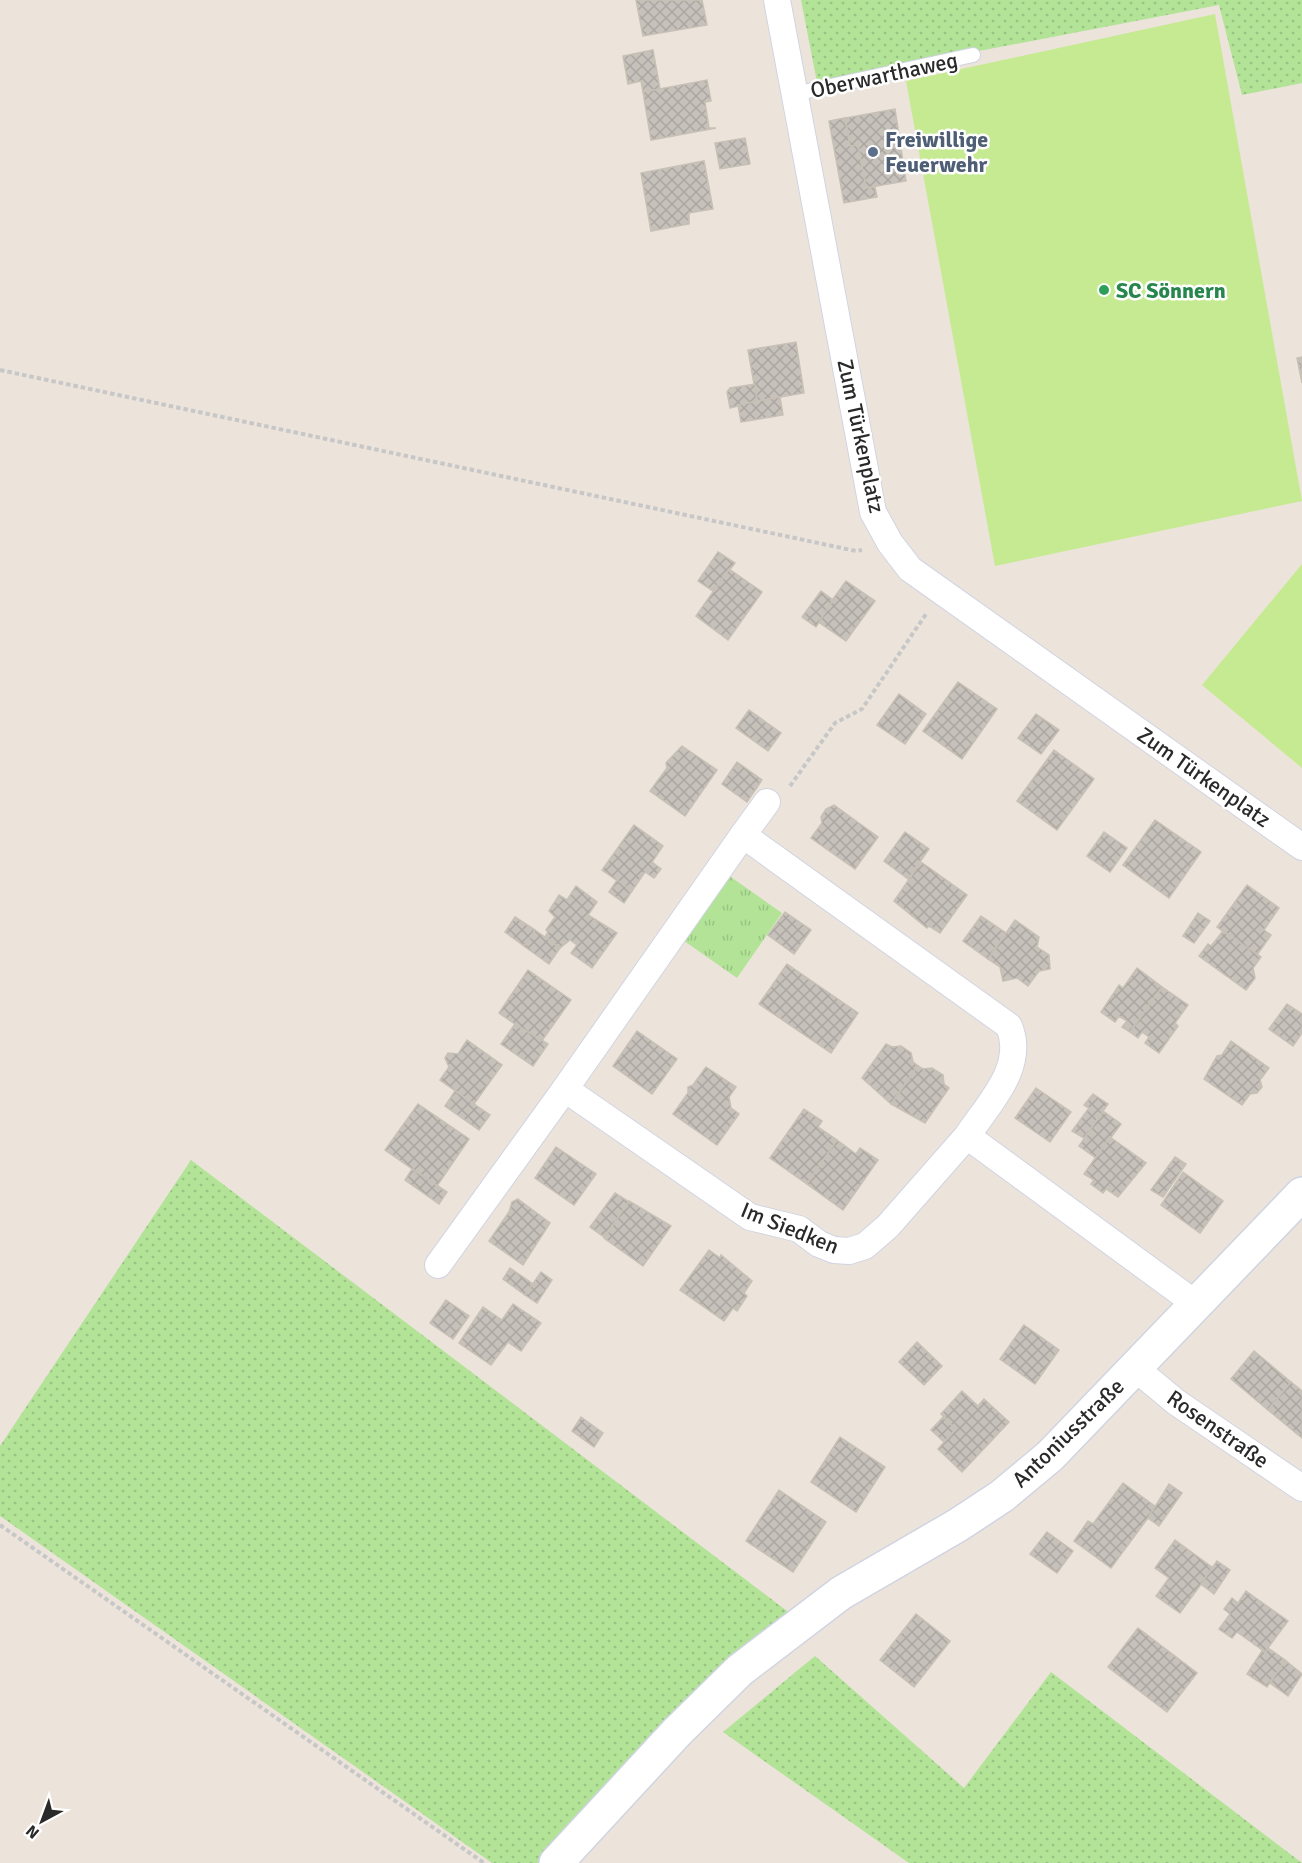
<svg xmlns="http://www.w3.org/2000/svg" width="1302" height="1863" font-family="Signika,sans-serif">
  <style>
    .grass { fill: url(#grass-dots) }
    .park { fill: url(#park-tufts) }
    .pitch { fill: #c6ea92 }
    .building { fill: url(#building-cross-hatch); stroke: #c7c0b5; stroke-width: 1.5 }
    .lines { fill: none; stroke-linecap: round; stroke-linejoin: round }
    .lane-casing { stroke: #d0d4e2; stroke-width: 16 }
    .street-casing { stroke: #d0d4e2; stroke-width: 28 }
    .secondary-casing { stroke: #d0d4e2; stroke-width: 36 }
    .path { stroke: #c7c7c7; stroke-width: 4; stroke-dasharray: 4.5 3; stroke-linecap: butt }
    .lane { stroke: #fff; stroke-width: 14 }
    .street { stroke: #fff; stroke-width: 26 }
    .secondary { stroke: #fff; stroke-width: 33 }
    .service-dot { fill: #5c6f8a; stroke: #fff; stroke-width: 2 }
    .leisure-dot { fill: #2e9e5b; stroke: #fff; stroke-width: 2 }
    .labels { text-anchor: middle; dominant-baseline: central; stroke-width: 5; stroke-linejoin: round; paint-order: stroke }
    .street-label { font-size: 22px; fill: #292929; stroke: #fff }
    .service-label { font-size: 22px; font-weight: bold; fill: #4e5e75; stroke: #fff; text-anchor: start }
    .leisure-label { font-size: 22px; font-weight: bold; fill: #27864d; stroke: #fff; text-anchor: start }
  </style>
  <defs>
    <pattern id="grass-dots" width="8" height="8" patternUnits="userSpaceOnUse" patternTransform="scale(1.5)"><rect width="8" height="8" fill="#b2e397"/><path d="M2 2h.1M6 6h.1" fill="none" stroke="#99c382" stroke-width="1.8" stroke-linecap="round"/></pattern>
    <pattern id="park-tufts" width="24" height="20" patternUnits="userSpaceOnUse" patternTransform="scale(1.5)"><rect width="24" height="20" fill="#b2e397"/><path d="M3 7l-1-3M5 7V3M7 7l1-3M15 17l-1-3M17 17v-4M19 17l1-3" fill="none" stroke="#99c382"/></pattern>
    <pattern id="building-cross-hatch" width="8" height="8" patternUnits="userSpaceOnUse" patternTransform="scale(1.5)"><rect width="8" height="8" fill="#c7c1bb"/><path d="M0 0l8 8M0 8l8-8" fill="none" stroke="#aba6a1"/></pattern>
  </defs>
  <rect width="100%" height="100%" fill="#ece4db"/>
  <g class="grass">
    <path d="M801,0H1302V83L1242,95L1219,5L817,82Z"/>
    <path d="M191,1160L795,1617L544,1863H492L0,1516V1446Z"/>
    <path d="M815,1656L964,1788L1051,1672L1302,1863H909L723,1732Z"/>
  </g>
  <path class="park" d="M725,873L782,913L737,978L680,938Z"/>
  <g class="pitch">
    <path d="M1215,14L1302,501L995,566L906,81Z"/>
    <path d="M1302,564V768L1202,685Z"/>
  </g>
  <g class="building">
    <path d="M636,0H702L707,25L643,36Z"/>
    <path d="M653,50L660,89L643,92L641,81L628,84L623,56Z"/>
    <path d="M707,80L711,101L705,102L709,128H716L651,140L643,92Z"/>
    <path d="M895,109L906,181L866,188L858,145L850,146L845,118Z"/>
    <path d="M845,118L850,146L858,145L866,188L875,187L877,197L844,203L829,121Z"/>
    <path d="M745,138L750,164L720,169L715,143Z"/>
    <path d="M704,161L713,209L689,213V224L651,231L641,173Z"/>
    <path d="M796,342L804,393L757,401L748,350Z"/>
    <path d="M1302,357V383L1297,358Z"/>
    <path d="M755,384L757,401L730,408L727,392L730,388Z"/>
    <path d="M780,397L783,415L741,422L738,405Z"/>
    <path d="M718,552L735,563L713,591L698,581Z"/>
    <path d="M729,569L762,592L728,640L696,616Z"/>
    <path d="M846,581L875,601L846,641L817,621Z"/>
    <path d="M821,591L833,600L816,627L802,617Z"/>
    <path d="M958,682L997,709L962,759L923,731Z"/>
    <path d="M899,694L926,714L905,744L877,725Z"/>
    <path d="M749,710L781,733L768,751L736,728Z"/>
    <path d="M1036,714L1059,730L1041,754L1018,738Z"/>
    <path d="M682,746L717,770L685,816L650,791L667,768L666,763Z"/>
    <path d="M1054,750L1094,779L1057,830L1017,801Z"/>
    <path d="M737,762L762,780L747,802L722,784Z"/>
    <path d="M834,805L878,837L855,869L811,838L822,823L821,817L826,809Z"/>
    <path d="M1155,820L1201,852L1169,898L1123,865Z"/>
    <path d="M634,825L663,846L652,862L661,869L654,878L645,872L632,891L602,870Z"/>
    <path d="M905,832L929,849L908,879L884,861Z"/>
    <path d="M1104,832L1127,848L1110,872L1087,856Z"/>
    <path d="M921,862L967,895L940,933L929,926L927,928L894,901Z"/>
    <path d="M617,880L632,891L624,903L609,892Z"/>
    <path d="M1247,885L1279,908L1264,930L1271,935L1257,955L1217,927Z"/>
    <path d="M576,886L597,902L588,915L617,933L592,968L571,953L577,945L570,940L560,948L545,937L548,932L546,930L555,917L549,911L559,895L567,900Z"/>
    <path d="M785,912L811,930L794,954L768,935Z"/>
    <path d="M1198,913L1210,921L1194,943L1183,936Z"/>
    <path d="M981,916L1006,933L988,959L963,941Z"/>
    <path d="M515,917L535,930L524,946L505,932Z"/>
    <path d="M1015,920L1039,937L1037,947L1049,955L1050,969L1039,971L1028,986L1017,978L1003,981L1000,967L988,959Z"/>
    <path d="M535,930L560,948L549,964L524,946Z"/>
    <path d="M1223,931L1261,957L1253,968L1255,978L1246,990L1199,956L1208,944L1211,946Z"/>
    <path d="M787,964L858,1013L831,1053L759,1004Z"/>
    <path d="M1137,968L1162,987L1130,1032L1122,1027L1127,1021L1119,1016L1115,1022L1101,1012L1119,985L1123,988Z"/>
    <path d="M528,970L571,1000L541,1042L499,1013Z"/>
    <path d="M1162,987L1188,1005L1175,1023L1178,1026L1159,1053L1145,1043L1149,1037L1142,1032L1138,1038L1130,1032Z"/>
    <path d="M1287,1004L1302,1014V1033L1293,1046L1269,1029Z"/>
    <path d="M515,1024L548,1044L533,1066L501,1044Z"/>
    <path d="M637,1031L677,1059L652,1094L613,1066Z"/>
    <path d="M467,1040L502,1065L474,1104L440,1080L449,1067L445,1058L448,1053L458,1054Z"/>
    <path d="M1231,1041L1269,1068L1260,1080L1262,1087L1257,1093L1250,1094L1242,1105L1204,1079L1217,1056L1222,1055Z"/>
    <path d="M886,1044L892,1047L901,1046L911,1053L913,1062L918,1066L891,1104L862,1078Z"/>
    <path d="M918,1066L923,1069L932,1068L943,1075L944,1084L949,1088L925,1123L891,1104Z"/>
    <path d="M706,1067L736,1087L729,1097L731,1108L739,1114L717,1145L673,1114L688,1093V1087L693,1085Z"/>
    <path d="M1036,1088L1071,1112L1050,1142L1015,1118Z"/>
    <path d="M455,1091L490,1115L479,1130L445,1106Z"/>
    <path d="M1093,1094L1108,1104L1084,1138L1072,1131L1089,1108L1084,1105Z"/>
    <path d="M418,1104L469,1139L437,1186L385,1150Z"/>
    <path d="M804,1109L822,1121L818,1127L837,1140L807,1184L770,1158Z"/>
    <path d="M1103,1111L1121,1124L1096,1158L1079,1146Z"/>
    <path d="M1110,1137L1146,1163L1118,1197L1106,1189L1103,1193L1091,1184L1094,1180L1084,1174Z"/>
    <path d="M837,1140L856,1154L860,1148L878,1160L843,1210L807,1184Z"/>
    <path d="M556,1147L596,1174L574,1205L535,1178Z"/>
    <path d="M1175,1157L1186,1164L1163,1197L1151,1190Z"/>
    <path d="M412,1169L447,1192L439,1204L405,1180Z"/>
    <path d="M1183,1172L1223,1201L1200,1233L1161,1205Z"/>
    <path d="M615,1193L629,1202L604,1237L590,1227Z"/>
    <path d="M518,1199L550,1223L523,1265L489,1241L509,1212L512,1202Z"/>
    <path d="M629,1201L671,1226L643,1266L604,1238Z"/>
    <path d="M709,1250L720,1258L721,1255L752,1281L744,1293L747,1296L737,1311L733,1308L724,1321L680,1290Z"/>
    <path d="M510,1268L533,1284L525,1295L503,1279Z"/>
    <path d="M541,1272L552,1280L537,1303L525,1295Z"/>
    <path d="M446,1300L469,1316L453,1339L430,1323Z"/>
    <path d="M513,1304L541,1323L521,1351L508,1342L491,1365L459,1343L483,1307L502,1320Z"/>
    <path d="M1024,1325L1059,1350L1035,1384L1000,1359Z"/>
    <path d="M917,1342L942,1366L924,1385L899,1362Z"/>
    <path d="M1254,1351L1291,1382L1268,1410L1231,1379Z"/>
    <path d="M1291,1382L1302,1391V1438L1268,1410Z"/>
    <path d="M962,1391L978,1406L984,1399L1009,1422L962,1472L938,1449L956,1429L941,1414Z"/>
    <path d="M581,1417L603,1433L594,1447L572,1431Z"/>
    <path d="M943,1417L956,1429L944,1442L931,1430Z"/>
    <path d="M840,1437L885,1467L856,1512L811,1482Z"/>
    <path d="M1123,1483L1156,1507L1111,1568L1074,1541L1088,1521L1093,1524Z"/>
    <path d="M1169,1484L1182,1493L1159,1526L1148,1518Z"/>
    <path d="M779,1490L826,1522L793,1572L746,1541Z"/>
    <path d="M1047,1532L1073,1551L1057,1573L1030,1554Z"/>
    <path d="M1175,1540L1213,1568L1180,1613L1156,1596L1169,1578L1155,1568Z"/>
    <path d="M1217,1561L1230,1570L1214,1594L1201,1584Z"/>
    <path d="M1246,1591L1288,1621L1265,1652L1237,1632L1232,1638L1219,1629L1230,1614L1224,1609L1232,1598L1238,1603Z"/>
    <path d="M916,1614L950,1641L914,1687L880,1660Z"/>
    <path d="M1138,1628L1197,1673L1167,1712L1108,1667Z"/>
    <path d="M1268,1648L1285,1660L1267,1687L1247,1674L1262,1651L1265,1652Z"/>
    <path d="M1285,1660L1302,1674L1288,1696L1270,1683Z"/>
  </g>
  <g class="lines">
    <defs>
      <path id="lane" d="M794,94L973,55"/>
      <g id="street">
        <path d="M777,0L873,512L890,543L910,569L1302,847"/>
        <path d="M743,835L767,802"/>
        <path d="M967,1136L888,1226L865,1246L849,1251L834,1250L819,1244L799,1229L750,1217L565,1089L743,835L1009,1026C1026,1067 989,1103 967,1136L1196,1304"/>
        <path d="M438,1265L565,1089"/>
        <path d="M1135,1368L1176,1402L1302,1488"/>
      </g>
      <path id="secondary" d="M556,1863L677,1732L740,1670L841,1593L958,1525L1002,1496L1050,1456L1302,1194"/>
    </defs>
    <use href="#lane" class="lane-casing"/>
    <use href="#street" class="street-casing"/>
    <use href="#secondary" class="secondary-casing"/>
    <g class="path">
      <path d="M0,370L856,551L862,550"/>
      <path d="M790,786L835,723L862,709L926,614"/>
      <path d="M0,1525L484,1863"/>
    </g>
    <use href="#lane" class="lane"/>
    <use href="#street" class="street"/>
    <use href="#secondary" class="secondary"/>
  </g>
  <circle class="service-dot" cx="873" cy="152" r="6"/>
  <circle class="leisure-dot" cx="1104" cy="290" r="6"/>
  <g class="labels">
    <g class="street-label">
      <text transform="translate(884 75) rotate(-12)">Oberwarthaweg</text>
      <text transform="translate(861 436) rotate(78)">Zum Türkenplatz</text>
      <text transform="translate(1204 777) rotate(35)">Zum Türkenplatz</text>
      <text transform="translate(790 1228) rotate(22)">Im Siedken</text>
      <text transform="translate(1218 1429) rotate(35)">Rosenstraße</text>
      <text transform="translate(1068 1433) rotate(-44)">Antoniusstraße</text>
    </g>
    <g class="service-label">
      <text x="885" y="139">Freiwillige<tspan x="885" dy="25">Feuerwehr</tspan></text>
    </g>
    <g class="leisure-label">
      <text x="1116" y="290">SC Sönnern</text>
    </g>
  </g>
  <g transform="translate(42 1821) rotate(221)" stroke="#ffffff" stroke-width="4.5" paint-order="stroke">
  <path d="M0-4.5L10 22L0 15L-10 22Z" fill="#292929"/>
  <text y="-9" font-size="16" font-weight="bold" text-anchor="middle" fill="#292929">N</text>
  </g>
</svg>
